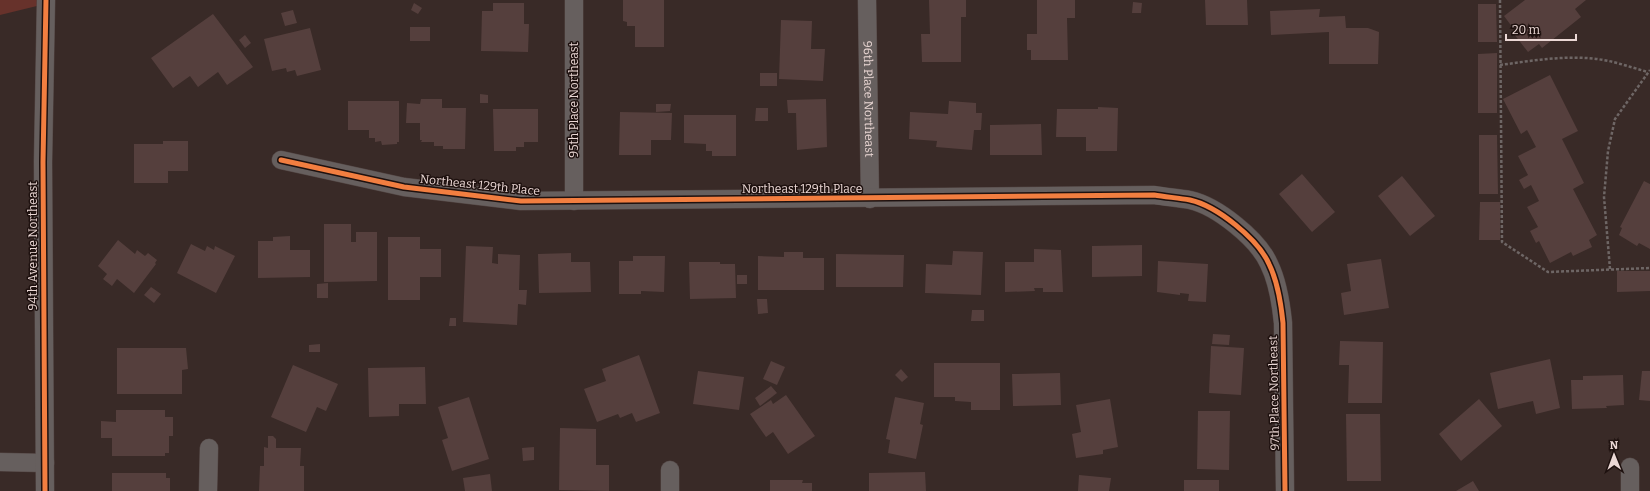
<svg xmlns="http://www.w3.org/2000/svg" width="1650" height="491" font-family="Bitter,serif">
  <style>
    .green { fill: #67322b }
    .building { fill: #553f3d }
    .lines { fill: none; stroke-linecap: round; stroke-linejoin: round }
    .minor-casing { stroke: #544745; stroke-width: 19 }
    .path { stroke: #6e6665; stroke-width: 2.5; stroke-dasharray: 3 2; stroke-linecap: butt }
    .minor { stroke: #665f5e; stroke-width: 18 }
    .cycleway-casing { stroke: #1e110f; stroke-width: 8 }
    .cycleway { stroke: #f27e40; stroke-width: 5 }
    .labels { text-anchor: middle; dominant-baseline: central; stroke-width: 3; stroke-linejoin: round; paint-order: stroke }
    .street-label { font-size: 12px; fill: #ebd8d5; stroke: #1e110f }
  </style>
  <rect width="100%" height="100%" fill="#392a27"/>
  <path class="green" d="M0,0H46L45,4L0,15Z"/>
  <g class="building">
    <path d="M623,0H664V47H635V26H627V22L623,21Z"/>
    <path d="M929,0H966V17H961V62H922L921,34H930Z"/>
    <path d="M1037,0H1075V18H1067L1068,60H1031V50H1027V34H1037Z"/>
    <path d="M1205,0H1247L1248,25H1206Z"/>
    <path d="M1525,0H1586L1575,9L1581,17L1542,48L1539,44L1528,52L1514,34L1516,32L1504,16Z"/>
    <path d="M1133,2L1142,3L1141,13H1132Z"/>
    <path d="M414,3L422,8L418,14L411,10Z"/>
    <path d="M493,3H524V24H529L528,52L481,51L482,11H493Z"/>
    <path d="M1478,4H1496L1497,42H1478Z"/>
    <path d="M1320,9L1319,17L1345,16L1346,28H1368L1379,32L1378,64H1329V32L1271,35L1270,11Z"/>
    <path d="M293,10L297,23L285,26L281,13Z"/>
    <path d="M213,14L253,67L227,85L218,72L198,87L190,76L173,88L151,58Z"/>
    <path d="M781,20L812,21L811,49H825L823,81L779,79Z"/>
    <rect x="410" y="27" width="20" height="14"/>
    <path d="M310,28L321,70L297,76L295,70L287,72L286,68L272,71L264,39Z"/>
    <path d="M245,35L251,43L245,48L239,40Z"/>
    <path d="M1497,53V113H1478V54Z"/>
    <rect x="760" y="73" width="17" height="13"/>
    <path d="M1550,75L1578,131L1562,139L1584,183L1573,189L1597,235L1589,240L1592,247L1573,256L1571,252L1550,263L1539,241L1536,243L1530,231L1538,227L1527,207L1539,201L1531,185L1524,189L1519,180L1528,175L1518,156L1536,147L1527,130L1521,134L1503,99Z"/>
    <path d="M480,94L488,95V103H480Z"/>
    <path d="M421,99H442V108H466L465,149H443V146H434V142H421L422,140H420V123H406L407,103L420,104Z"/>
    <path d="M826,99L827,147L797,150L796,113H788L787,100Z"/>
    <path d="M348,101H399V142H397V144L382,145L381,141L375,142V138H369V130H348Z"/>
    <path d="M949,101L976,103V113H982L981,130H974L972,150L936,147L937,141L909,139L910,112L948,114Z"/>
    <path d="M656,104H671L670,111L656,112Z"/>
    <path d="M1098,107L1118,108L1117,151H1086V137H1056L1057,109H1098Z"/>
    <path d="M756,108H768V121H755Z"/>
    <path d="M493,109H538V142H524V147H516V151H494Z"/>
    <path d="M620,112L672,113L671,140H651V155H619Z"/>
    <path d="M684,115H736V156H712V151H706V144L684,143Z"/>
    <path d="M1041,124L1042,155H990V125Z"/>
    <path d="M1479,135H1497L1498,194H1479Z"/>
    <path d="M163,141H188V171H168V183H134V144H163Z"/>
    <path d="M1302,174L1335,212L1312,232L1279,194Z"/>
    <path d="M1402,176L1435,216L1410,236L1378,196Z"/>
    <path d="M1644,181L1650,184V249L1639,243L1637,246L1619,235L1622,228L1620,227Z"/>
    <path d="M1480,202H1500V240H1479Z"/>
    <path d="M324,224H351V242H356V232H377V281L324,282Z"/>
    <path d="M290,236V250H310V277L258,278V241H273V237Z"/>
    <path d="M388,237H420V249H441V277H420V300H388Z"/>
    <path d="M118,240L135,254L137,250L145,256L148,253L157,260L155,263L156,264L134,293L117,279L112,286L103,279L107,274L98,266Z"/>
    <path d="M191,244L205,251L207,246L214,250L215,246L235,256L216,293L177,273Z"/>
    <path d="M1142,245V276L1092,277V246Z"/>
    <path d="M466,246L493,247L492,263L498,264V254L520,255L519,290H527L526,305L518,304L517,325L463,322Z"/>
    <path d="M1034,249L1061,250L1063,292H1043V288H1034L1035,291L1005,292V262H1034Z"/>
    <path d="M953,251L983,252L981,295L925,293L926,264L952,265Z"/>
    <path d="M784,252H803V258H824V290H758V256L784,257Z"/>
    <path d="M571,253V262H590L591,292L539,293L538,254Z"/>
    <path d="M836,254L904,255L903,287H836Z"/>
    <path d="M633,256H665L664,292L641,291V294H619V261H633Z"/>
    <path d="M1381,259L1389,308L1344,315L1341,293L1351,291L1347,264Z"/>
    <path d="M1158,261L1208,264L1206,302L1188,301L1189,294L1180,293V295L1157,292Z"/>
    <path d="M689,262H720V264H735L736,298L690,299Z"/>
    <path d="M1617,271H1650V291L1617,292Z"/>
    <rect x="737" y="275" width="10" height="9"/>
    <path d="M328,283V298H317V284Z"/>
    <path d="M151,287L161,294L154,303L144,295Z"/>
    <path d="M757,299H767L768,313L758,314Z"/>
    <path d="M972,310H984V321H971Z"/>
    <path d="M450,318H456V326H449Z"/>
    <path d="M1213,334L1230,335L1229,345L1212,344Z"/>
    <path d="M1340,341L1383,342L1382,403H1348L1349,365H1339Z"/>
    <path d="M320,344V352H309V345Z"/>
    <path d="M1211,346L1244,348L1241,395L1209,393Z"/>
    <path d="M117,348H186L188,369L182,370V394H117Z"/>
    <path d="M639,355L660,413L636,422L632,413L620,418L618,414L597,422L584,389L606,381L602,369Z"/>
    <path d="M1550,359L1560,408L1536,414L1533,401L1498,409L1490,373Z"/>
    <path d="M771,361L785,367L777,385L763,379Z"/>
    <path d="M934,363H1000V410H971V402L955,401V397H934Z"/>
    <path d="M293,365L338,384L326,411L317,407L306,432L271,417Z"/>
    <path d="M425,367L426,404H399V416L369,417L368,368Z"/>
    <path d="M901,369L908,377L902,382L895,375Z"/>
    <path d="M698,371L744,377L739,410L693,404Z"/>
    <path d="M1642,371H1650V401L1639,400Z"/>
    <path d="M1060,373L1061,405L1013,406L1012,374Z"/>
    <path d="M1623,375L1624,405L1606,406L1607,408L1572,409L1571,380H1583V376Z"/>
    <path d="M771,386L777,393L760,406L755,398Z"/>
    <path d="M786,395L815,436L788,454L773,432L766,437L750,414L771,400L773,404Z"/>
    <path d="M469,397L489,459L452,471L442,440L448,438L438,407Z"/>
    <path d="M895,397L924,403L920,424L923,425L916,459L888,453L890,440L886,439Z"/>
    <path d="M1110,399L1118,447L1103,450V454L1076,458L1072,434L1081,432L1076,405Z"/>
    <path d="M1479,399L1502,426L1461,461L1439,434Z"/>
    <path d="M116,410H165V417H173V436H169V453H165V456H112V438H101V421L116,422Z"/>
    <path d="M1198,411H1230L1229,470L1197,469Z"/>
    <path d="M1346,414H1380L1381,481H1347Z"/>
    <path d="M560,428L596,429V465H609V491L559,490Z"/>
    <path d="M268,436H273L276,439V448H301L300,466H304V491H259L260,466H264V447L268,448Z"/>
    <path d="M534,447V460L523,461L522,448Z"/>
    <path d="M925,472L926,491H869V473Z"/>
    <path d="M112,473H166V478H170V491H112Z"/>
    <path d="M490,474L492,491H465L463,478Z"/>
    <path d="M1079,475L1111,478L1109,491H1078Z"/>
    <path d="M770,480H803L802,483H812V491H770Z"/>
    <rect x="1184" y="480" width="35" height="11"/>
    <path d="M1473,481L1479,491H1456Z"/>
  </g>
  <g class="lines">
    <defs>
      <g id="minor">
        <path d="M574,0V201"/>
        <path id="s1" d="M867,0L870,199"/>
        <path d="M281,160L404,187L521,201L1154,195C1166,197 1179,198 1190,200C1217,206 1258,239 1269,264C1278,282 1281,303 1283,323L1285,491"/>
        <path d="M0,462L45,463"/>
        <path d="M1630,467V491"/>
        <path d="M45,491L43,162L46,0"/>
        <path d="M208,491L209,448"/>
        <path d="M670,491V470"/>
      </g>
    </defs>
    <use href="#minor" class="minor-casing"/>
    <g class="path">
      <path d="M1500,0L1502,242L1548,272L1650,268"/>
      <path d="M1500,65C1537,60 1577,53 1613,62C1625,65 1637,69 1648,72"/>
      <path d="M1610,269L1604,197L1608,151L1615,119L1650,70"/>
    </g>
    <use href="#minor" class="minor"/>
    <defs>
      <g id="cycleway">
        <path d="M281,160L404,187L521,201L1154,195C1166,197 1179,198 1190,200C1217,206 1258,239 1269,264C1278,282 1281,303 1283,323L1285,491"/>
        <path d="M45,491L43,162L46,0"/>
      </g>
    </defs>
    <use href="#cycleway" class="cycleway-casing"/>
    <use href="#cycleway" class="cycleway"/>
  </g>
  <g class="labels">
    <g class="street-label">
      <text stroke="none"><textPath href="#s1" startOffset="99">96th Place Northeast</textPath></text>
      <text transform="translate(574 100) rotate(-90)">95th Place Northeast</text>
      <text transform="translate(480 185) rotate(6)">Northeast 129th Place</text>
      <text x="802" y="189">Northeast 129th Place</text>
      <text transform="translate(33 246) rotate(-90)">94th Avenue Northeast</text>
      <text transform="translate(1274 393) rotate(-91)">97th Place Northeast</text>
    </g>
  </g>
  <g transform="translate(1614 455) rotate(359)" stroke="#1e110f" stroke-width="3" paint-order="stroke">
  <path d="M0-3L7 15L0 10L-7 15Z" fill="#ebd8d5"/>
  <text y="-6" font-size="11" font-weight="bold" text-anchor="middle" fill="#ebd8d5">N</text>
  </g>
  <path d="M1506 34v6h70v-6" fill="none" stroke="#ebd8d5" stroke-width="2"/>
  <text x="1512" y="34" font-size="12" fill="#ebd8d5" stroke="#1e110f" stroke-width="3" paint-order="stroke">20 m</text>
</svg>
